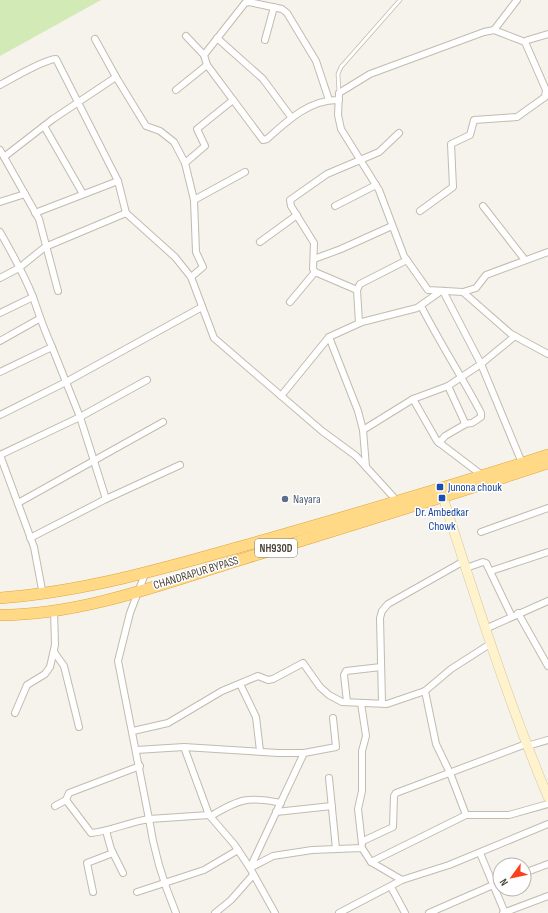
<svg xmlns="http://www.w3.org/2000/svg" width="548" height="913" font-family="'Sofia Sans Condensed',sans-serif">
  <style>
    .green { fill: #d2eab5 }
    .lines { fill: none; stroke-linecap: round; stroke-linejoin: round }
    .service-casing { stroke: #c2bbae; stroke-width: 4.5 }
    .minor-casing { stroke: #c2bbae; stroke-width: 8 }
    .secondary-casing { stroke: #d6c79b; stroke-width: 10 }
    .trunk-casing { stroke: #e0a43c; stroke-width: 12 }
    .service { stroke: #fff; stroke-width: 3 }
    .minor { stroke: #fff; stroke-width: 6 }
    .secondary { stroke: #fff3cd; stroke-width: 9 }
    .trunk { stroke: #ffd985; stroke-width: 11 }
    .transit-dot { fill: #1a4fb4; stroke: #fff; stroke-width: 1.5 }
    .service-dot { fill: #5c6f8a; stroke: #fff; stroke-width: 1.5 }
    .labels { text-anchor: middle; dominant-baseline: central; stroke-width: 3; stroke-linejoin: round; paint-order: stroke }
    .shield { fill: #fff; stroke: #817c74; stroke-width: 1 }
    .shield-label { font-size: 11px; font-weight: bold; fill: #4b4439 }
    .transit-label { font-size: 12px; fill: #164399; stroke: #fff; text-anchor: start }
    .service-label { font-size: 12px; fill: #4e5e75; stroke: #fff; text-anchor: start }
    .street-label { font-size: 12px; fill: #4b4439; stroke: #fff }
  </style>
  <rect width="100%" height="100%" fill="#f6f3ec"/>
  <path class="green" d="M0,0H101L0,56Z"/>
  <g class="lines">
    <defs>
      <path id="service" d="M339,93L338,74L341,67L400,0"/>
      <g id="minor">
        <path d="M494,30L517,0"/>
        <path d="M548,34L528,40L525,42L494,30L484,32L370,74L339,93L338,115L341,129L379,190L404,256L428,290L463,292L511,334L548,354"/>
        <path d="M186,36L204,55L207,65L263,140L267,139C287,121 310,99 339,100"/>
        <path d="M217,38L263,79L291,117"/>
        <path d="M95,39L116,77"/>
        <path d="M265,40L274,7"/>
        <path d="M204,55L245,3L249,2L282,9L287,13L316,61L329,100"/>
        <path d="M0,85C11,79 45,59 56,59L118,181L126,213L45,247L19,268L0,278"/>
        <path d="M176,90L207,65"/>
        <path d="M44,126L83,194"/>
        <path d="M0,150L39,219L58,291"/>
        <path d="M4,157L53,119L116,77L146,126L160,131L174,142L185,163L194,200L196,252L203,267L191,277"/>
        <path d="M185,163L205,146L197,129L233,100"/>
        <path d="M194,200L245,172"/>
        <path d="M0,202L25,194"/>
        <path d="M335,206L376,185"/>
        <path d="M483,206L525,260"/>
        <path d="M420,211L453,187L451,144L470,135L474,120L517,117L545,97L546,90L525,42"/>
        <path d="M35,213L118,181"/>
        <path d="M126,213L175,257L191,277L214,338L322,431L356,456L398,502"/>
        <path d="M0,232C12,253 24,274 33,297C39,314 44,330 52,347"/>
        <path d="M260,242L297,215"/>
        <path d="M314,259L341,249L392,226"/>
        <path d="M357,290L315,272L313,269L314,243L291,206L290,200L327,174L379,152L399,133"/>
        <path d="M443,291L481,364L522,463"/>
        <path d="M463,292L476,288L486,275L548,252"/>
        <path d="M290,302L315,272"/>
        <path d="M421,306C440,343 462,377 481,413V417L472,423L464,424"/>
        <path d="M0,313L33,297"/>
        <path d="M359,323L357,290L360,284L407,260"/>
        <path d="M329,337L358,411L363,430L366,467"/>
        <path d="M0,341L39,319"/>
        <path d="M0,372L52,347L80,417L106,499L30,538"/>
        <path d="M281,396L329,337L362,322L417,308L441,291"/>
        <path d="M413,399L437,441L483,476"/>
        <path d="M0,415L66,382L202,307"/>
        <path d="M363,430L413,399L448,386L481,364L515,336"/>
        <path d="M439,443L445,436L464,425L465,423L448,386"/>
        <path d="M0,455L80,417L147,380"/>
        <path d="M0,455L34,547L43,595"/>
        <path d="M106,499L180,465"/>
        <path d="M18,503L163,422"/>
        <path d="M481,532L548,508"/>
        <path d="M466,568L483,562L486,563L512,617"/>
        <path d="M491,571L548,552"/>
        <path d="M145,574L130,613L118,661L149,819L209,815L234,844L250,868L273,856L312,850L362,848L371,862L402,880L449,865L548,824"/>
        <path d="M518,613L548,666"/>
        <path d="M485,629L548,601"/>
        <path d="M54,652L64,666L79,727"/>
        <path d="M240,684L256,717L260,751"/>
        <path d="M425,691L436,744L450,773L466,815"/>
        <path d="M347,702L344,675L346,671L381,667"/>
        <path d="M361,703L366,736L362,751V791L358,809L362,844"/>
        <path d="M382,703L380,618L382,611L388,604L464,561"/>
        <path d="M15,713L27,685L45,674L50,667L55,645L54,610"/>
        <path d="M133,731L168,723L222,691L258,676L268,680L273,679L303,663L320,687L329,695L342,702L387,704L425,691L451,669L490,644"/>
        <path d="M527,746L548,740"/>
        <path d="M184,747L278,753H304L250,868L275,913"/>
        <path d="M136,750L184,747L209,815"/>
        <path d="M304,753L336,747L333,718"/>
        <path d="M329,778L336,849"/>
        <path d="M66,800L91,833C111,831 129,822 149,819C154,853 163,882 176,913"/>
        <path d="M55,806L66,800L69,793L140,766"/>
        <path d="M276,812L332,806"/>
        <path d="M211,816C239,799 248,796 281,803"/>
        <path d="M106,831L111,849L123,873"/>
        <path d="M363,841L393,827L394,796L396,793L526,744"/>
        <path d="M480,853L505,913"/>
        <path d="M371,862L466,815H509L548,804"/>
        <path d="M524,873L548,864"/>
        <path d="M391,887L405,913"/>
        <path d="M93,892L87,863L113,853"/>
        <path d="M137,892L204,870L238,850"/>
        <path d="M215,913L231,900L253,875"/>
        <path d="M339,913L402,880"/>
        <path d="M429,913L500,882"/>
        <path d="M503,913L548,896"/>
      </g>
      <path id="secondary" d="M441,491C474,594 506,697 548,797"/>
      <g id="trunk">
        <path d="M0,598C92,591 179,564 268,539C362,512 455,485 548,455"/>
        <path d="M0,615C84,615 167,582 246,558C347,526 448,496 548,463"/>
      </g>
    </defs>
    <use href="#service" class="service-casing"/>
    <use href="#minor" class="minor-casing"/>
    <use href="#secondary" class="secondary-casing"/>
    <use href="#trunk" class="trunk-casing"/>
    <use href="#service" class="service"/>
    <use href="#minor" class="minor"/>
    <use href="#secondary" class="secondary"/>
    <use href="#trunk" class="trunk"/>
  </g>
  <g class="transit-dot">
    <rect x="436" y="483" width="8" height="8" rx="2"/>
    <rect x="438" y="494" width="8" height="8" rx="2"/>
  </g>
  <circle class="service-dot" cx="285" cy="499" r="4"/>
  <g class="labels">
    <rect class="shield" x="255" y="539" width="42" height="18" rx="3"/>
    <g class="shield-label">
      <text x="276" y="548">NH930D</text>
    </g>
    <g class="transit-label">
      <text x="448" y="487">Junona chouk</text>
      <text x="442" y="512" text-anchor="middle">Dr. Ambedkar<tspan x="442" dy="14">Chowk</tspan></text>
    </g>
    <g class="service-label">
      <text x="293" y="499">Nayara</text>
    </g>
    <g class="street-label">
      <text transform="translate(196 573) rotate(-17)">CHANDRAPUR BYPASS</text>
    </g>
  </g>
  <g transform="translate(512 877) rotate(237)"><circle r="19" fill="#ffffff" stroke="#b7b4b0"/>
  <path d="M0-3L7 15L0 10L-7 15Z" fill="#fc3f1d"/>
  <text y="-6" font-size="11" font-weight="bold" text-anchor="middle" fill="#4b4439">N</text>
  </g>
</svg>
